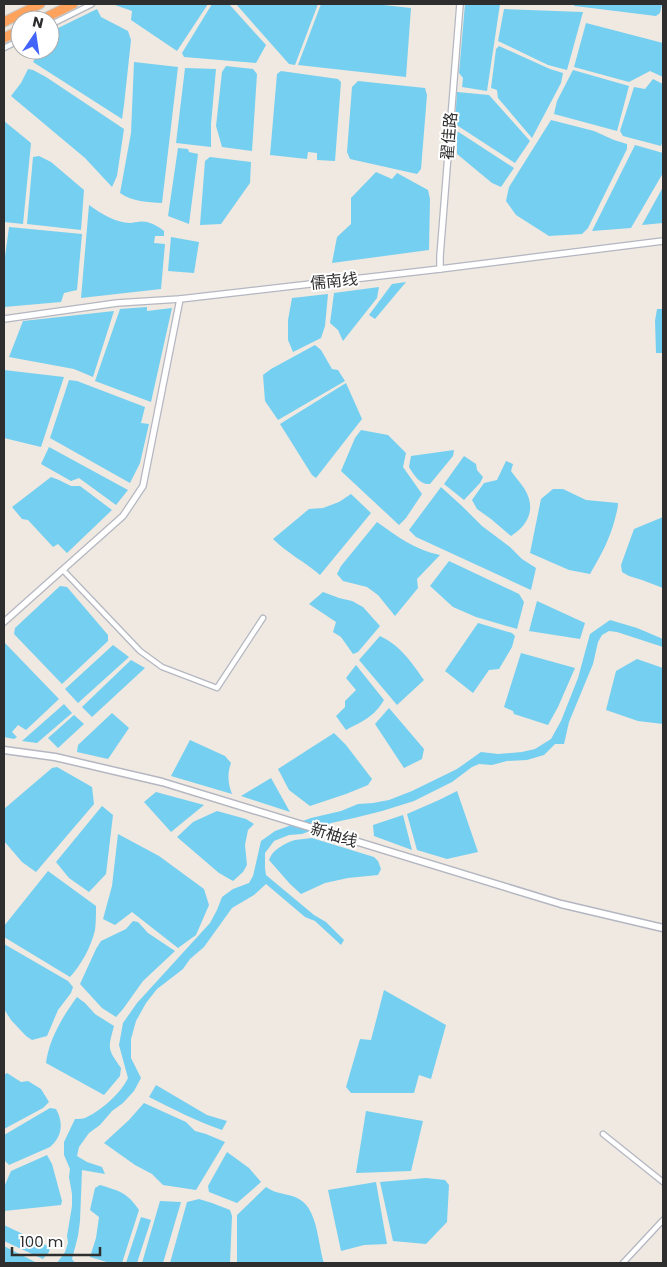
<svg xmlns="http://www.w3.org/2000/svg" width="667" height="1267" font-family="Poppins,'Noto Sans SC',sans-serif">
  <style>
    .water { fill: #75cff0 }
    .lines { fill: none; stroke-linecap: round; stroke-linejoin: round }
    .minor-casing { stroke: #b4b7c1; stroke-width: 7 }
    .tertiary-casing { stroke: #b4b7c1; stroke-width: 8 }
    .secondary-casing { stroke: #b4b7c1; stroke-width: 9 }
    .motorway-casing { stroke: #c9c9c9; stroke-width: 11 }
    .minor { stroke: #fff; stroke-width: 4.5 }
    .tertiary { stroke: #fff; stroke-width: 5.5 }
    .secondary { stroke: #fff; stroke-width: 6 }
    .motorway { stroke: #ffa35c; stroke-width: 9 }
    .labels { text-anchor: middle; dominant-baseline: central; stroke-width: 4; stroke-linejoin: round; paint-order: stroke }
    .street-label { font-size: 16px; fill: #2e2e2e; stroke: #fff }
  </style>
  <rect width="100%" height="100%" fill="#efe9e1"/>
  <g class="water">
    <path d="M112,4H208L177,51L131,20L132,11Z"/>
    <path d="M212,4H229L266,45L256,63L184,57L182,53Z"/>
    <path d="M236,4H318L295,65L289,64Z"/>
    <path d="M321,4H374L411,8L406,77L298,65Z"/>
    <path d="M465,4H500L487,91L462,87L463,78L459,73Z"/>
    <path d="M572,4H662L660,13L656,16L575,6Z"/>
    <path d="M97,9L101,17L128,31L131,40L124,105L122,119L33,62L40,50H50V32Z"/>
    <path d="M504,9L583,12L567,70L548,65L498,41Z"/>
    <path d="M586,23L663,43V77L650,71L629,82L574,67Z"/>
    <path d="M499,46L550,69L563,73L561,83L532,138L498,98L497,90L491,88L496,49Z"/>
    <path d="M134,62L178,67L162,203C147,202 133,202 120,193L131,133Z"/>
    <path d="M226,66L253,69L257,74L252,151L222,147L216,126L222,72Z"/>
    <path d="M185,68L216,69L211,124V147L176,143Z"/>
    <path d="M28,69L33,70L46,77L124,129L117,176L112,187L85,158L11,96L21,83Z"/>
    <path d="M573,70L629,86L617,131L554,114L557,101Z"/>
    <path d="M281,71L338,79L341,82L335,161L317,160V153L308,152L307,159L270,155L277,74Z"/>
    <path d="M653,79L663,84V140L661,146L623,136L620,131L634,87L645,89Z"/>
    <path d="M358,81L425,88L427,95L421,169L417,174L350,159L347,152L352,87Z"/>
    <path d="M457,92L489,95L530,141L515,163L455,124Z"/>
    <path d="M551,120L594,131L614,140L627,144V149L588,228L582,234L549,236L516,215L506,201L509,187Z"/>
    <path d="M4,121L31,143L23,224L4,222Z"/>
    <path d="M454,129L514,168L501,187L492,183L457,154V138L454,136Z"/>
    <path d="M635,145L663,153V173L631,228L592,231Z"/>
    <path d="M178,148L188,149L189,152L198,154L189,224L168,216Z"/>
    <path d="M39,156L51,162L84,190L81,230L27,224L33,157Z"/>
    <path d="M210,157L251,162L250,183L221,224L200,225L205,161Z"/>
    <path d="M376,172L392,179L397,173L428,190L430,199L429,250L332,263L337,237L351,224V198Z"/>
    <path d="M663,187V223L642,225Z"/>
    <path d="M89,205C100,213 116,223 130,223C133,223 134,222 138,222C147,220 156,225 164,231V236H155L154,243L165,244L161,289L81,298Z"/>
    <path d="M9,227L82,234L77,290L64,293L61,302L4,307V264Z"/>
    <path d="M171,237L199,242L194,273L168,271Z"/>
    <path d="M406,282L375,319L369,315L392,284Z"/>
    <path d="M379,287L377,298L343,341L338,330L330,323L334,293Z"/>
    <path d="M328,294L325,326L321,338L293,352L288,340V320L292,298Z"/>
    <path d="M147,307V311L172,308L151,402L95,381L120,309Z"/>
    <path d="M657,309H663V353H656L655,321Z"/>
    <path d="M114,311L93,377L74,369L9,357L23,321Z"/>
    <path d="M315,345L321,350L332,369L338,370L345,381L278,420L265,401L263,375L271,369Z"/>
    <path d="M4,370L64,377L41,447L4,438Z"/>
    <path d="M69,380L77,381L145,407L141,423L149,424L140,463L130,483L50,438Z"/>
    <path d="M346,383L362,419L316,478L312,475L280,424Z"/>
    <path d="M361,430L388,435L406,453L403,467L422,494L406,518L399,525L341,471L355,438Z"/>
    <path d="M49,447L128,490L116,505L79,478L71,481L41,464Z"/>
    <path d="M454,450L453,456L430,484C420,485 414,475 409,467L411,456Z"/>
    <path d="M464,456L476,464L477,470L483,477L480,483L464,500L444,484Z"/>
    <path d="M506,461L513,464L511,471C515,477 520,482 524,488C536,507 530,524 511,536L491,519L477,509L472,500L484,483L497,480Z"/>
    <path d="M51,477L59,480L71,486H80L112,510L67,553L58,544L53,547L28,520L22,519L12,507Z"/>
    <path d="M441,487L463,507L482,526L510,547L522,559L536,568L531,590L416,537L409,530Z"/>
    <path d="M553,489H563L586,500L618,503C618,509 616,514 615,519C609,541 601,555 590,574L569,570L530,553L541,499Z"/>
    <path d="M351,494L371,513L320,575C305,562 287,553 273,539L309,509L323,508L339,502Z"/>
    <path d="M663,517V588L642,580L629,576L622,572L621,565L634,529Z"/>
    <path d="M377,522C398,537 415,550 440,555L417,579L418,588L395,616L378,595L367,587L343,581L337,574L341,566Z"/>
    <path d="M449,561L519,594L524,602L517,629L476,617L453,607L430,586Z"/>
    <path d="M60,586L67,587L108,635V641L62,684L14,634L15,628Z"/>
    <path d="M323,592L339,598L352,601L363,607L380,626L358,652L353,654L341,637L333,632L336,622L309,604Z"/>
    <path d="M537,601L585,623L580,639L529,631Z"/>
    <path d="M610,620L637,628L663,639V647L617,632L609,631L602,635L598,642L593,664L569,722L564,744H555L544,755L527,760L507,761L492,765L479,764L472,767L452,782L414,801L382,811L354,818L331,823L302,834L289,835L274,841L265,853V868L266,875L314,915L326,922L344,940L341,945L315,921L305,917L266,884L254,895L232,908L204,947L190,959L183,969L157,989L146,1003L136,1021L131,1039V1058L141,1078L134,1091L123,1103L112,1111L100,1125L89,1133L79,1147L77,1156L87,1162L102,1167L105,1174L82,1170L80,1221L78,1236L72,1259L75,1263H57L65,1252L68,1243L67,1236L72,1206V1194L69,1177L70,1169L64,1155V1142L75,1119C79,1119 84,1119 87,1117C102,1110 121,1093 128,1078L119,1045L123,1023L137,1003L210,923L217,910L222,897L233,889L249,883L253,876L261,841L275,831L311,818L341,811L358,804L373,803L389,800L412,791L457,769L481,752L498,754L522,752L535,749L551,739L561,721L578,678L590,634Z"/>
    <path d="M478,623L512,633L515,636L512,647L499,669L489,670L473,693L445,671Z"/>
    <path d="M380,636C401,646 411,662 424,680L397,705L359,660Z"/>
    <path d="M4,642L59,699L26,730L18,725L12,732L17,737L14,739L4,737Z"/>
    <path d="M113,645L129,657L78,703L65,689Z"/>
    <path d="M521,653L575,668L558,707L548,725L514,714L513,711L504,707Z"/>
    <path d="M637,659L663,668V724L638,721L606,710L616,671Z"/>
    <path d="M131,660L145,668L92,717L82,707Z"/>
    <path d="M356,665L384,700C374,717 363,721 346,730L336,716L345,707V701L356,690L346,678Z"/>
    <path d="M64,704L72,713L37,743L22,741Z"/>
    <path d="M389,708L424,749L422,759L404,768L375,724Z"/>
    <path d="M112,713L129,728L108,759L77,752L78,745Z"/>
    <path d="M74,715L84,724L58,748L48,738Z"/>
    <path d="M334,733L346,745L372,779L368,785L346,794L310,806L289,790L278,769Z"/>
    <path d="M190,740L225,756L231,763C227,774 228,784 232,794L171,776Z"/>
    <path d="M57,767L92,787L94,804L36,872L22,862L4,841V809L52,768Z"/>
    <path d="M271,778L290,812L241,796Z"/>
    <path d="M457,791L478,852L447,859L417,850L407,814L439,800Z"/>
    <path d="M156,792L204,805L171,832L144,802Z"/>
    <path d="M102,806L113,815L106,874L89,892L69,878L56,862Z"/>
    <path d="M217,811L246,819L254,824L248,830L245,845L247,865L243,872L233,881L219,873L177,837L193,822Z"/>
    <path d="M403,815L412,850L374,836L373,825Z"/>
    <path d="M118,834L159,856L204,889L209,905L196,935L178,948L132,912L115,925L103,919L112,886Z"/>
    <path d="M312,838L374,857L378,861L381,869L378,875L348,878L325,883L301,894L290,884L269,860C272,850 285,843 295,840C300,839 307,839 312,838Z"/>
    <path d="M48,871L96,906C96,914 96,922 95,930C91,947 81,965 70,977L4,937V926Z"/>
    <path d="M133,921L138,922L148,933L175,951L143,981L123,1009L116,1017L102,1008L80,984L96,949L101,941L126,929Z"/>
    <path d="M4,944L68,981L73,987L71,993L58,1010L47,1036L32,1040L26,1036L11,1020L4,1009Z"/>
    <path d="M384,990L446,1025L431,1079L419,1075L414,1093H351L346,1087L360,1039L371,1040Z"/>
    <path d="M77,997L85,1003L95,1014L114,1026C108,1049 107,1048 121,1068L120,1076L104,1095L46,1063C49,1039 63,1016 77,997Z"/>
    <path d="M7,1073L21,1082L28,1081L41,1089L49,1102L43,1108L4,1129V1075Z"/>
    <path d="M156,1085L207,1115L227,1121L222,1130C196,1121 173,1109 149,1097Z"/>
    <path d="M144,1103L186,1122L195,1131L206,1134L225,1142L196,1190L163,1185L152,1174L135,1165L104,1143L129,1120Z"/>
    <path d="M50,1108L56,1109C64,1123 62,1137 50,1147L9,1165L4,1160V1135Z"/>
    <path d="M366,1111L423,1121L411,1171L356,1173Z"/>
    <path d="M227,1152L249,1168L261,1182L237,1203L209,1192L208,1186Z"/>
    <path d="M47,1155L52,1164L62,1201L61,1205L4,1211V1187L11,1171Z"/>
    <path d="M426,1178L445,1180L449,1185L447,1222L426,1244L393,1241L380,1182Z"/>
    <path d="M376,1182L387,1244L364,1245L341,1251L328,1190Z"/>
    <path d="M100,1185C119,1191 127,1192 139,1210L122,1263H110L90,1257L96,1238L99,1217L90,1210L95,1188Z"/>
    <path d="M266,1187C277,1195 289,1193 299,1199C318,1209 318,1245 324,1263H237V1215Z"/>
    <path d="M199,1199L212,1203L230,1210L232,1216L230,1263H170L187,1202Z"/>
    <path d="M160,1201L181,1202L163,1263H142Z"/>
    <path d="M141,1217L151,1220L137,1263H126Z"/>
    <path d="M4,1225L50,1247L49,1252L43,1259L4,1241Z"/>
    <path d="M4,1246L37,1263H4Z"/>
  </g>
  <g class="lines">
    <defs>
      <g id="minor">
        <path d="M50,25L92,4"/>
        <path d="M4,48L20,40"/>
        <path d="M63,570L140,651L162,667L217,688L263,618"/>
        <path d="M603,1134L663,1182"/>
        <path d="M623,1263L663,1220"/>
      </g>
      <g id="tertiary">
        <path d="M440,269V256L460,4"/>
        <path d="M4,319L117,303L180,299L440,269L663,241"/>
        <path d="M4,622L123,516L143,486L180,299"/>
      </g>
      <path id="secondary" d="M4,750L55,757L162,782L561,904L663,928"/>
      <g id="motorway">
        <path d="M41,20L73,4"/>
        <path d="M4,22L40,4"/>
        <path d="M4,38L20,30"/>
      </g>
    </defs>
    <use href="#minor" class="minor-casing"/>
    <use href="#tertiary" class="tertiary-casing"/>
    <use href="#secondary" class="secondary-casing"/>
    <use href="#motorway" class="motorway-casing"/>
    <use href="#minor" class="minor"/>
    <use href="#tertiary" class="tertiary"/>
    <use href="#secondary" class="secondary"/>
    <use href="#motorway" class="motorway"/>
  </g>
  <g class="labels">
    <g class="street-label">
      <text transform="translate(449 136) rotate(-85)">翟佳路</text>
      <text transform="translate(334 281) rotate(-6)">儒南线</text>
      <text transform="translate(334 835) rotate(17)">新柚线</text>
    </g>
  </g>
  <rect width="667" height="1267" fill="none" stroke="#2e2e2e" stroke-width="10"/>
  <g transform="translate(35 35) rotate(13)"><circle r="24" fill="#ffffff" stroke="#ababab"/>
  <path d="M0-4L9 19L0 12L-9 19Z" fill="#4264fb"/>
  <text y="-8" font-size="14" font-weight="bold" text-anchor="middle" fill="#2e2e2e">N</text>
  </g>
  <path d="M12 1247v8h88v-8" fill="none" stroke="#2e2e2e" stroke-width="2.5"/>
  <text x="20" y="1247" font-size="15" fill="#2e2e2e" stroke="#ffffff" stroke-width="4" paint-order="stroke">100 m</text>
</svg>
